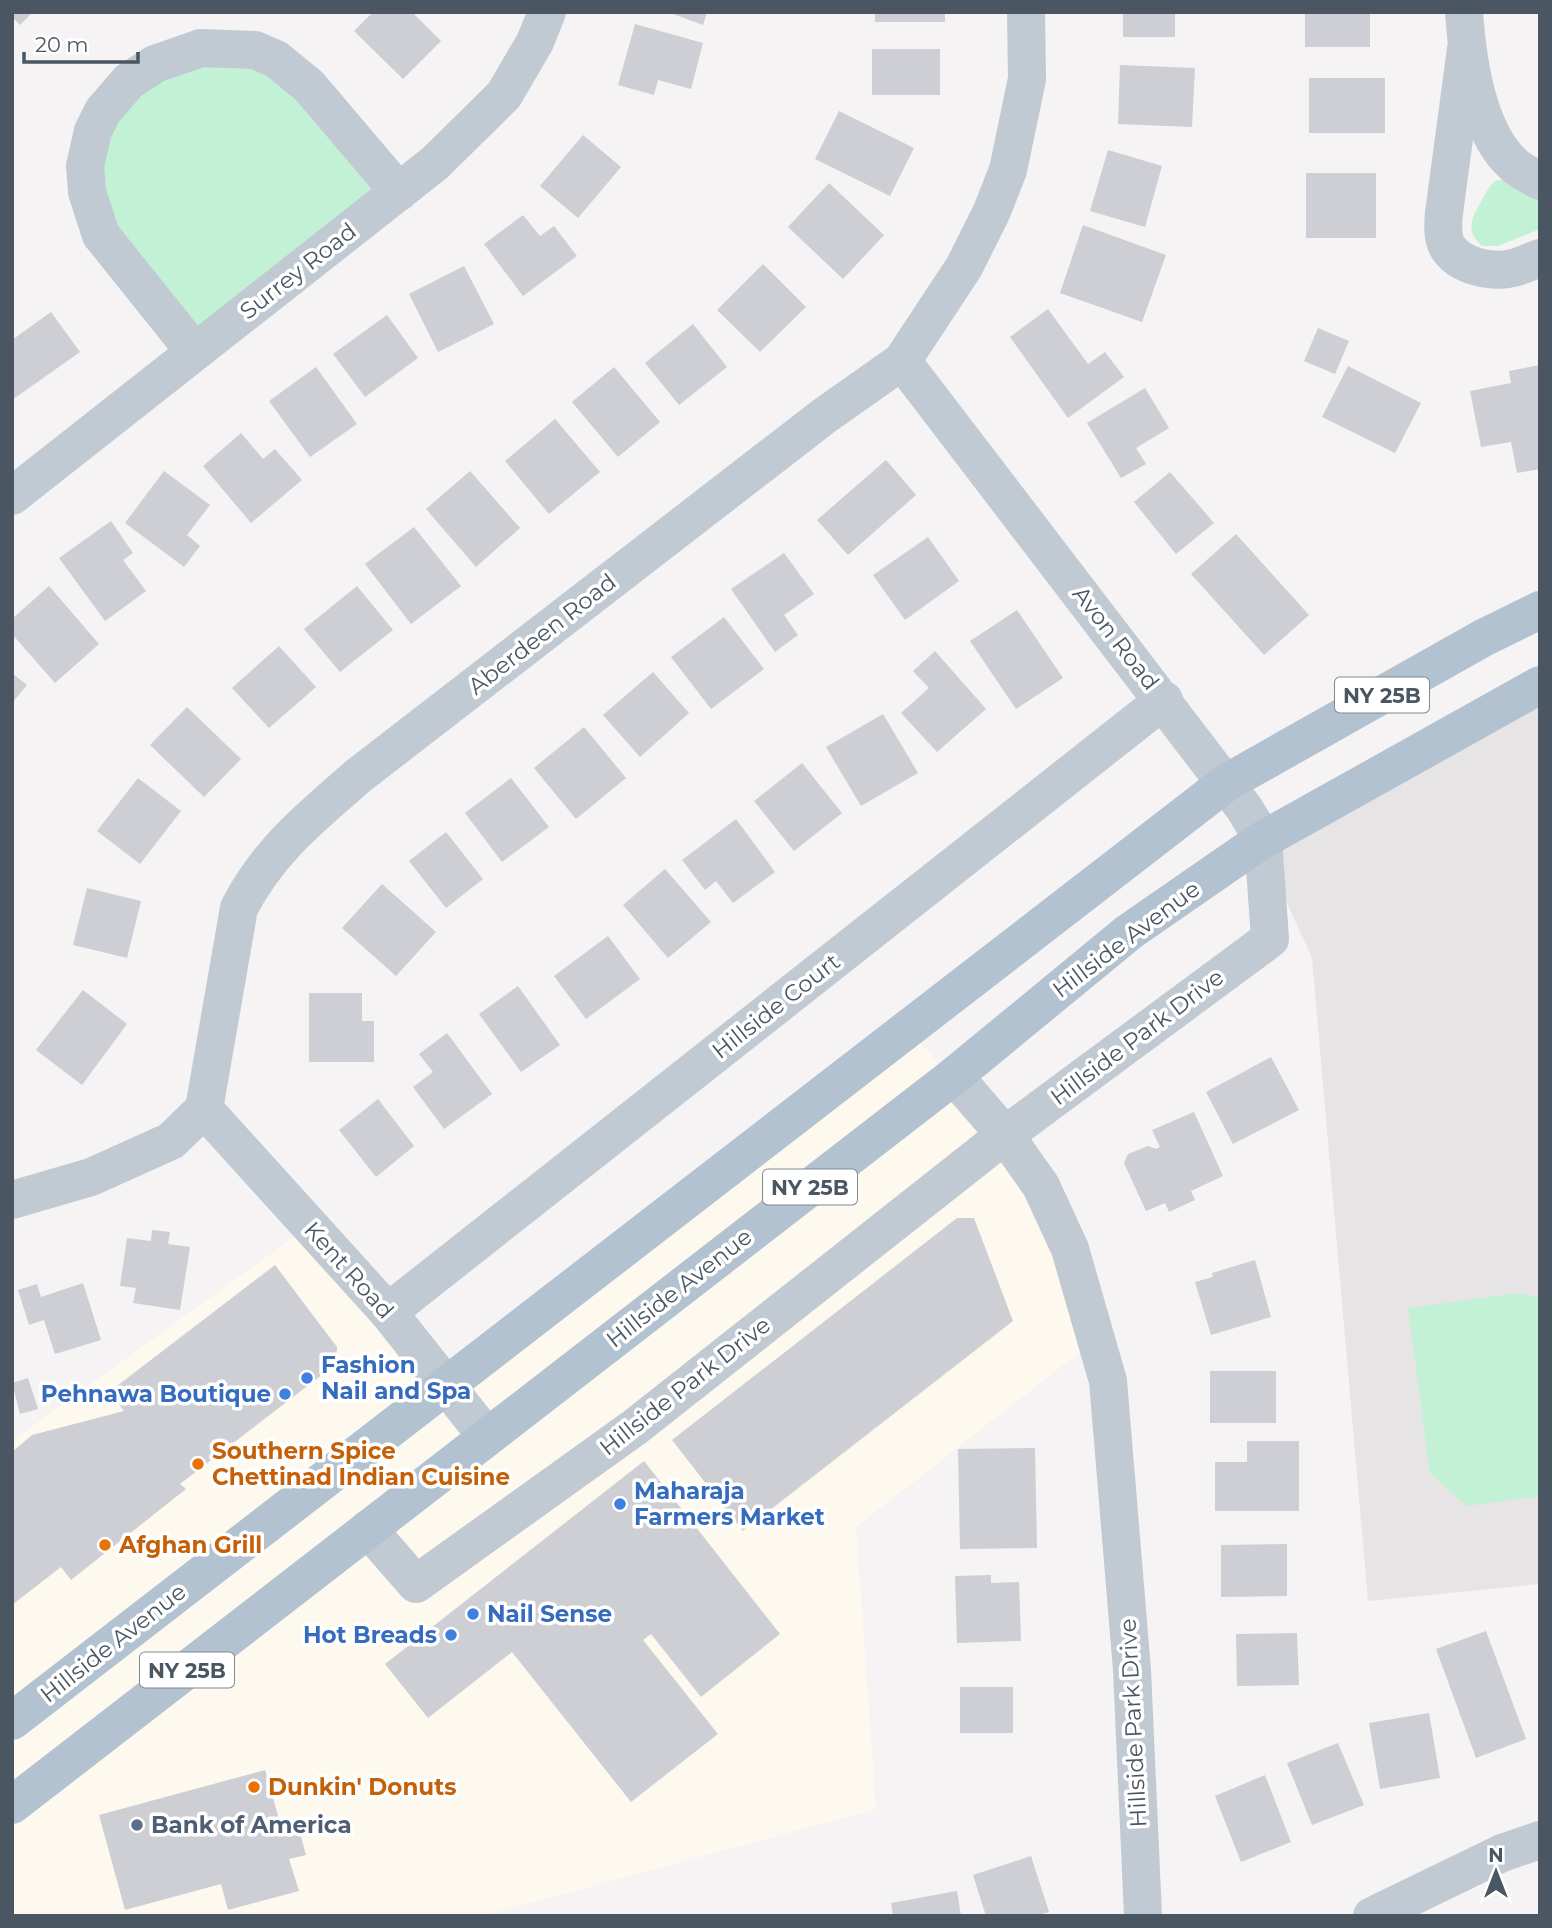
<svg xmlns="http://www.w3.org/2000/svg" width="1552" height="1928" font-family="Montserrat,sans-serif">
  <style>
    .commercial { fill: #fdf9ef }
    .education { fill: #e6e4e5 }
    .green { fill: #c3f1d5 }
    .building { fill: #cdcfd5 }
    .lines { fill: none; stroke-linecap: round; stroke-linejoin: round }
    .minor { stroke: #c1cad2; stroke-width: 38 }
    .major { stroke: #b3c2d1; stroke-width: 38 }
    .shop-dot { fill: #3f7fe0; stroke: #fff; stroke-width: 2.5 }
    .food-dot { fill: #e8710a; stroke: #fff; stroke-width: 2.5 }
    .service-dot { fill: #5c6f8a; stroke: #fff; stroke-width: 2.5 }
    .labels { text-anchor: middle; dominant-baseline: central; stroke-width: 7; stroke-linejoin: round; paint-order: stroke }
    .shield { fill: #fff; stroke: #808990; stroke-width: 2 }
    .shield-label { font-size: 21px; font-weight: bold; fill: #4a5661 }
    .street-label { font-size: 23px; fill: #4a5661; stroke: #fff }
    .shop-label { font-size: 23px; font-weight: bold; fill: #366cbe; stroke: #fff; text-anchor: start }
    .food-label { font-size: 23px; font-weight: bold; fill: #c56008; stroke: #fff; text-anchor: start }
    .service-label { font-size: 23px; font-weight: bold; fill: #4e5e75; stroke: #fff; text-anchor: start }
  </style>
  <rect width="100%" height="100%" fill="#f5f3f3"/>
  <path class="commercial" d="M904,1023L998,1133L1093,1342L856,1527L876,1809L482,1916H12V1441L305,1229L437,1385Z"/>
  <path class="education" d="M1540,694V1584L1368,1601L1312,958L1260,843Z"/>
  <g class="green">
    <path d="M255,50L399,192L194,351L101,235L93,131L129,81Z"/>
    <path d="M1497,180H1507L1540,200V229L1498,246H1482C1465,231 1471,219 1481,202C1485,194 1489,185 1497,180Z"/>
    <path d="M1519,1293L1540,1297V1496L1467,1506L1430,1473L1408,1308Z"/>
  </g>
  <g class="building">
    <path d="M12,12H33L20,25L12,17Z"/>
    <path d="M373,12H412L441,41L403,79L354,31Z"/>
    <path d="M668,12H707L703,25Z"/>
    <rect x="875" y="12" width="70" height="10"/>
    <rect x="1123" y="12" width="52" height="25"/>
    <rect x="1305" y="12" width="65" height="35"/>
    <path d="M635,24L703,43L691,89L658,80L654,95L618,85Z"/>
    <rect x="872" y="49" width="68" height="46"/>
    <path d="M1120,65L1195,68L1192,127L1118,124Z"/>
    <rect x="1309" y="78" width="76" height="55"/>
    <path d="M839,111L914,148L890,196L815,159Z"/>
    <path d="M583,135L621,167L578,218L540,186Z"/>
    <path d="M1108,150L1162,166L1145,227L1090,211Z"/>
    <rect x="1306" y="173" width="70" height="65"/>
    <path d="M829,183L884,235L843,279L788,227Z"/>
    <path d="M523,215L540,236L554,226L577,256L523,296L484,244Z"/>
    <path d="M1083,225L1166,255L1142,322L1060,293Z"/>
    <path d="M763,264L806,307L760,352L717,310Z"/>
    <path d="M464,266L494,324L438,352L409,294Z"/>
    <path d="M1048,309L1088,364L1105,352L1124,377L1068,418L1010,337Z"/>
    <path d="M51,312L80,352L12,400V340Z"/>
    <path d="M387,315L418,358L365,397L333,354Z"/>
    <path d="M693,324L727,367L679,405L645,363Z"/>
    <path d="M1318,328L1349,341L1335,374L1304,361Z"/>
    <path d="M1540,365V469L1517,473L1511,442L1481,447L1470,391L1511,383L1509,371Z"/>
    <path d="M1348,366L1421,403L1395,453L1322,417Z"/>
    <path d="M316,367L357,424L310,457L269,401Z"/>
    <path d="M614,367L660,422L618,457L572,402Z"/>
    <path d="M1145,388L1169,428L1136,448L1146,464L1121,478L1087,423Z"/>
    <path d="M555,419L600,472L549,514L505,461Z"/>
    <path d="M241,433L263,459L275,449L302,480L251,523L203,466Z"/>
    <path d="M886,460L916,495L848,555L817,520Z"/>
    <path d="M164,471L210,505L187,535L200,546L184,567L125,523Z"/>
    <path d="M470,471L520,528L476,567L426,509Z"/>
    <path d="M1170,472L1214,523L1176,554L1134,502Z"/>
    <path d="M111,521L133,553L123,560L146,591L105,621L59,558Z"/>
    <path d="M414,527L461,586L411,624L365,564Z"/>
    <path d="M1236,534L1309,615L1264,655L1191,574Z"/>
    <path d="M928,537L959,581L905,620L873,575Z"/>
    <path d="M784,553L814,594L784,615L798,635L775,652L731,589Z"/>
    <path d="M49,586L99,644L55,683L12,634V619Z"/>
    <path d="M357,586L393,630L340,672L304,629Z"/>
    <path d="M1017,610L1063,678L1016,709L970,641Z"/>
    <path d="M724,617L764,669L711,709L671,657Z"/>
    <path d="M279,646L316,687L269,728L232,688Z"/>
    <path d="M935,651L986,709L937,752L901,713L929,688L913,671Z"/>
    <path d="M653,672L689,713L640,757L603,715Z"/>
    <path d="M12,673L27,685L12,703Z"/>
    <path d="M187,707L241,759L204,797L150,745Z"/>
    <path d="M883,714L918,773L861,806L826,747Z"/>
    <path d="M584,727L626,778L576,819L534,768Z"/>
    <path d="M802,763L842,813L794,851L754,801Z"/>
    <path d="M138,778L181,811L140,864L97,831Z"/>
    <path d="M511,778L549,827L502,862L465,813Z"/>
    <path d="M736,819L775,872L733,903L716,881L705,890L682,860Z"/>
    <path d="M446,832L483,879L446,908L409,861Z"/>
    <path d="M665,869L711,922L668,958L623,905Z"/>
    <path d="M382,884L436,932L396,976L342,928Z"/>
    <path d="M87,888L141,901L127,958L73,945Z"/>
    <path d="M608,936L640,979L586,1019L554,976Z"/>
    <path d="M518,986L560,1045L521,1072L479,1014Z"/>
    <path d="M83,990L127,1024L82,1085L36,1050Z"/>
    <path d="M309,993H362V1021H374V1062H309Z"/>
    <path d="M447,1033L492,1094L444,1129L413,1087L433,1072L419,1054Z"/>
    <path d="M1271,1057L1299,1110L1233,1144L1206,1092Z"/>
    <path d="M378,1099L414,1146L376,1177L339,1130Z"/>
    <path d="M1194,1112L1223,1176L1191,1191L1195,1200L1169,1212L1165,1203L1146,1211L1124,1163L1128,1154L1148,1146L1156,1149L1160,1147L1152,1130Z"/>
    <path d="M957,1218H974L1013,1321L743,1531L672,1440Z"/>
    <path d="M152,1230L170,1232L168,1244L190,1247L180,1310L133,1303L136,1288L120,1286L127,1238L151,1241Z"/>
    <path d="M1255,1260L1271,1317L1211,1335L1195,1282L1213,1277L1212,1273Z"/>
    <path d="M275,1265L337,1347L336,1364L180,1484L186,1489L71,1580L61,1567L12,1605V1452L32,1435L124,1411L109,1392Z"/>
    <path d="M83,1283L101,1340L55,1354L44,1320L29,1325L18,1290L37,1284L41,1297Z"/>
    <rect x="1210" y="1371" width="66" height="52"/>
    <path d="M28,1378L38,1409L20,1414L12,1383Z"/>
    <path d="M1247,1441H1299V1511H1215V1462H1247Z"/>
    <path d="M1035,1448L1037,1548L960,1549L958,1449Z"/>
    <path d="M644,1461L780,1634L701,1697L651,1634L643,1640L718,1734L631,1802L512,1652L428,1718L385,1664Z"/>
    <path d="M1287,1544V1596L1221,1597V1545Z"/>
    <path d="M991,1575V1583L1019,1582L1021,1641L957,1643L955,1576Z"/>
    <path d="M1486,1631L1526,1739L1476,1758L1436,1649Z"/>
    <path d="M1297,1633L1299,1685L1237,1686L1236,1634Z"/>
    <rect x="960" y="1687" width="53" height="46"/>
    <path d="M1429,1713L1440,1778L1380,1789L1369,1723Z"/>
    <path d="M1338,1743L1364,1805L1312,1825L1287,1763Z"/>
    <path d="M265,1770L281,1826L297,1822L306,1855L289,1859L299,1891L228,1910L221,1884L125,1910L99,1815Z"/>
    <path d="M1265,1775L1291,1842L1241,1862L1215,1796Z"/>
    <path d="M1031,1856L1049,1912L1035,1916H986L973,1875Z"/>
    <path d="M957,1891L961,1916H893L891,1903Z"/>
  </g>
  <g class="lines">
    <g class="minor">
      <path d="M1464,12C1467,58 1477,131 1513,164C1520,171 1531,176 1540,181"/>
      <path d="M1466,49L1444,213C1443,223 1442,236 1447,246C1459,267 1493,273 1513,268C1522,266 1531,261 1540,258"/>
      <path d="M194,351L101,235L87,192L85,166L93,131L103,111L129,81L155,64L201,48L255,50L276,59L309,86L399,192"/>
      <path d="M12,496L435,163L504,95L535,42L547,12"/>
      <path d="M954,1076L1005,1135L1041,1186L1070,1249L1108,1381L1132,1670L1143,1916"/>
      <path d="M204,1109L388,1312L487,1437"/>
      <path d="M12,1200L91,1177L171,1141L204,1109L239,908C269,850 310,818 358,776L824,416L902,361L964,267L992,211L1008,170L1027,79L1026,12"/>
      <path d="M388,1312L1164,700"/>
      <path d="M368,1529L416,1584L635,1427L1005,1135L1270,939L1263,839L1244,808L902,361"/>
      <path d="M1372,1916L1502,1853L1540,1840"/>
    </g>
    <g class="major">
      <path d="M12,1721L1226,783L1483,638L1540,610"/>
      <path d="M12,1805L954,1076L1129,932L1259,842L1540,685"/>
    </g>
  </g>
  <g class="shop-dot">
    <circle cx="307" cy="1378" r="7"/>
    <circle cx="285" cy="1394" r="7"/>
    <circle cx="620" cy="1504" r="7"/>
    <circle cx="473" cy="1614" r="7"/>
    <circle cx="451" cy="1635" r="7"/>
  </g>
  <g class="food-dot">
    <circle cx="198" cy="1464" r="7"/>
    <circle cx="105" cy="1545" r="7"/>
    <circle cx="254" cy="1787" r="7"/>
  </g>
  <circle class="service-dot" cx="137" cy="1825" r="7"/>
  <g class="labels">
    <g class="shield">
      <rect x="1335" y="677.5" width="94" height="35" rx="5"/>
      <rect x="763" y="1169.5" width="94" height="35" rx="5"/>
      <rect x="140" y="1652.5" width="94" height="35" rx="5"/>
    </g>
    <g class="shield-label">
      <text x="1382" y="695">NY 25B</text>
      <text x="810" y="1187">NY 25B</text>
      <text x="187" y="1670">NY 25B</text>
    </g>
    <g class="street-label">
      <text transform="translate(298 271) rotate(-38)">Surrey Road</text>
      <text transform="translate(542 634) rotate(-38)">Aberdeen Road</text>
      <text transform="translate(1116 638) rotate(52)">Avon Road</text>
      <text transform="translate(1126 939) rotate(-37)">Hillside Avenue</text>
      <text transform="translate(776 1006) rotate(-38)">Hillside Court</text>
      <text transform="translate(1137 1037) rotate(-37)">Hillside Park Drive</text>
      <text transform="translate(349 1270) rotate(48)">Kent Road</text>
      <text transform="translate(679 1288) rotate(-38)">Hillside Avenue</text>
      <text transform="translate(685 1386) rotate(-38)">Hillside Park Drive</text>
      <text transform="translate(113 1643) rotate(-38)">Hillside Avenue</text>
      <text transform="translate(1133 1723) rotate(-93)">Hillside Park Drive</text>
    </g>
    <g class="shop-label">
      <text x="321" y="1365">Fashion<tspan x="321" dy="26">Nail and Spa</tspan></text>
      <text x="271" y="1394" text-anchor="end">Pehnawa Boutique</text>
      <text x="634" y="1491">Maharaja<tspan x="634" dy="26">Farmers Market</tspan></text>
      <text x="487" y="1614">Nail Sense</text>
      <text x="437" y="1635" text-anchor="end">Hot Breads</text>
    </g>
    <g class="food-label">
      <text x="212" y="1451">Southern Spice<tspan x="212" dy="26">Chettinad Indian Cuisine</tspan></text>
      <text x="119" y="1545">Afghan Grill</text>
      <text x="268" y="1787">Dunkin' Donuts</text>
    </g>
    <g class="service-label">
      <text x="151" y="1825">Bank of America</text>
    </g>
  </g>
  <rect width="1552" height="1928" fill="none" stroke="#4a5661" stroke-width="28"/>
  <g transform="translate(1496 1872)" stroke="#ffffff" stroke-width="5" paint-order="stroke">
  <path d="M0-5L12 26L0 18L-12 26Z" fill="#4a5661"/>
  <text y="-10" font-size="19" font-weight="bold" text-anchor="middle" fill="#4a5661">N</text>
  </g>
  <path d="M24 52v10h114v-10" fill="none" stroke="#4a5661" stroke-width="3.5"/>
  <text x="35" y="52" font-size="21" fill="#4a5661" stroke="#ffffff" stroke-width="5" paint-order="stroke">20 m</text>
</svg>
